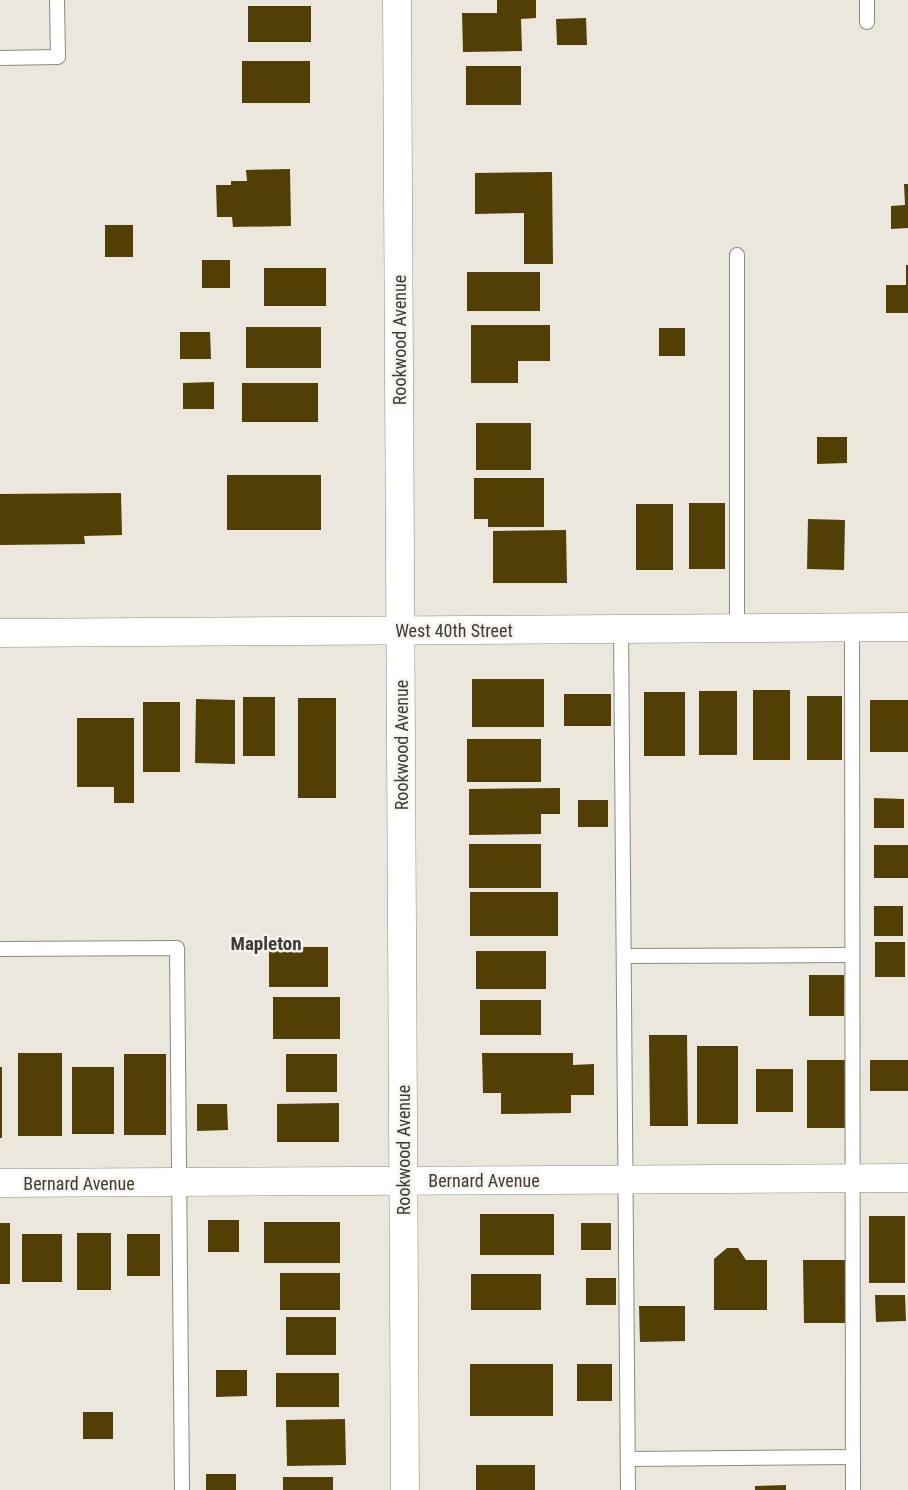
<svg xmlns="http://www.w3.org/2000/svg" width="908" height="1490" font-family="'Roboto Condensed',sans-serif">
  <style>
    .building { fill: #523f06 }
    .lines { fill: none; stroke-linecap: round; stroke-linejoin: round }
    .lane-casing { stroke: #8d8a81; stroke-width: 16 }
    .street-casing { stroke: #8d8a81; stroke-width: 29 }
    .lane { stroke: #fff; stroke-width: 14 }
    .street { stroke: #fff; stroke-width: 28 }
    .labels { text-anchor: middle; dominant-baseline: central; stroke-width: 5; stroke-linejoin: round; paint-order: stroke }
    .street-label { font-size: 18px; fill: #3d3c38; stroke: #f8f4eb }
    .neighbourhood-label { font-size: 19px; font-weight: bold; fill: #3d3c38; stroke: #f8f4eb }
  </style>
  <rect width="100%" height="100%" fill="#ebe7dd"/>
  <g class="building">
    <path d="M497,0H536V18L521,19L522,51L463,52L462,13H497Z"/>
    <rect x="248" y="6" width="63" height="36"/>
    <path d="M586,18L587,45H557L556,19Z"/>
    <rect x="242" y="61" width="68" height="42"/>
    <rect x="466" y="66" width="55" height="39"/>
    <path d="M290,169L291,226L233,227L232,217H217L216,185H231V181H247L246,170Z"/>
    <path d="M552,172L553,264H524V213L475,214V173Z"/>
    <path d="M904,184H908V228L891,229V206L905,205Z"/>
    <rect x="105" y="225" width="28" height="32"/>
    <rect x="202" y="260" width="28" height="28"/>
    <path d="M906,265H908V313H886V285H906Z"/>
    <rect x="264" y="268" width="62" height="38"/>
    <rect x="467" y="272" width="73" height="39"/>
    <path d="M471,325H550V361H518V383H471Z"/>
    <rect x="246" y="327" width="75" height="41"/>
    <rect x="659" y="328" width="26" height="28"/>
    <path d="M180,332H210L211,359H180Z"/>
    <path d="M214,382V409H183V383Z"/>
    <rect x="242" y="383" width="76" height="39"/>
    <rect x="476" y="423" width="55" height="47"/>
    <path d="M817,437H847V463L817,464Z"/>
    <rect x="227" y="475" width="94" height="55"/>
    <path d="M474,478H544V527H488V519H474Z"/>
    <path d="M121,493L122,535L84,536L85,544L0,545V494Z"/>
    <rect x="689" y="503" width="36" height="66"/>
    <rect x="636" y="504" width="37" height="66"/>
    <path d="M808,519L845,520L844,570L807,569Z"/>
    <path d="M566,530L567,583H493V531Z"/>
    <rect x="472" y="679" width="72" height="48"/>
    <rect x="753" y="690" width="37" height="70"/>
    <rect x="699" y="691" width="38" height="64"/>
    <rect x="644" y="692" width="41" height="64"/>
    <rect x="564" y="694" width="47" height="32"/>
    <rect x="807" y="696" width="35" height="64"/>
    <rect x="243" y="697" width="32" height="59"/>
    <rect x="298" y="698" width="38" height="100"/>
    <path d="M196,699L235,700V764L195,763Z"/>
    <rect x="870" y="700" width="38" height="52"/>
    <rect x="143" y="702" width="37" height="70"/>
    <path d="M77,718H134V803H114V787H77Z"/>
    <rect x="467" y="739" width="74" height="43"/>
    <path d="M560,788V814H541V834L469,835V789Z"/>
    <path d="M874,798L904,799V828H874Z"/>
    <rect x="578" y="800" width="30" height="27"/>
    <rect x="469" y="844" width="72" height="44"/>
    <rect x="874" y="845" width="34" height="33"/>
    <rect x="470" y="892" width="88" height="44"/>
    <rect x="874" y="906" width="29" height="30"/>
    <rect x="875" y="942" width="30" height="35"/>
    <rect x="269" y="947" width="59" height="40"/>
    <rect x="476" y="951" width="70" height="38"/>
    <rect x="809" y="975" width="35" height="41"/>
    <rect x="273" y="997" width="67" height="42"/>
    <rect x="480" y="1000" width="61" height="35"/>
    <path d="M649,1035H687L688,1126H650Z"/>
    <rect x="697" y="1046" width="41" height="78"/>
    <rect x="18" y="1053" width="44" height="83"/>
    <path d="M482,1053H573V1065L594,1064V1095H571V1113L501,1114V1093H483Z"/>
    <rect x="124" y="1054" width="42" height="81"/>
    <rect x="286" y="1054" width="51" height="38"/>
    <rect x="807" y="1060" width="38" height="68"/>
    <rect x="870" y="1060" width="38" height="31"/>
    <rect x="0" y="1067" width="2" height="71"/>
    <rect x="72" y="1067" width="42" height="67"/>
    <rect x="756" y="1069" width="37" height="43"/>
    <path d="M339,1103V1142H277V1104Z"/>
    <path d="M197,1104H227L228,1130L197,1131Z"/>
    <rect x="480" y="1214" width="74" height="41"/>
    <rect x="869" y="1216" width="36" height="67"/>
    <rect x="208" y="1220" width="31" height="32"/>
    <rect x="264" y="1222" width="76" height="41"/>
    <rect x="0" y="1223" width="10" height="61"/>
    <rect x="581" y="1223" width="30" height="27"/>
    <rect x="77" y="1233" width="34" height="57"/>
    <rect x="22" y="1234" width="40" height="48"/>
    <rect x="127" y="1234" width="33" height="42"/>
    <path d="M727,1248H738L746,1260H767V1310H714V1259Z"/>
    <path d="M803,1260H846L847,1323H804Z"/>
    <rect x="280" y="1273" width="60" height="37"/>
    <rect x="471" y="1274" width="70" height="36"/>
    <rect x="586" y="1278" width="30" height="27"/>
    <path d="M875,1295H905L906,1321L876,1322Z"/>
    <path d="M639,1306H685V1341L640,1342Z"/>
    <rect x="286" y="1317" width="50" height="38"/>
    <rect x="470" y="1364" width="83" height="52"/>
    <rect x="577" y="1364" width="35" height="37"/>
    <path d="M216,1370H247V1396L216,1397Z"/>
    <rect x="276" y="1373" width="63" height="34"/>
    <rect x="83" y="1412" width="30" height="27"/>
    <path d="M345,1419L346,1465L287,1466L286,1420Z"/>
    <rect x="476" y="1465" width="59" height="25"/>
    <rect x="206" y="1474" width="30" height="16"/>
    <rect x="283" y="1477" width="50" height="13"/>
    <path d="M786,1485V1490H755V1486Z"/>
  </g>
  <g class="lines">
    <defs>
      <g id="lane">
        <path d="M867,0V22"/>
        <path d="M0,58L58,57L57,0"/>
        <path d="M737,255V629"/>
        <path d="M852,628L853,1490"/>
        <path d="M621,629L628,1490"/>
        <path d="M0,949L177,948L182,1490"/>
        <path d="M625,956L852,955"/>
        <path d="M628,1459L853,1457"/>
      </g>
      <g id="street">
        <path d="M397,0L405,1490"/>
        <path d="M0,633L908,627"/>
        <path d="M0,1183L908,1178"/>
      </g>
    </defs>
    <use href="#lane" class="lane-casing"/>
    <use href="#street" class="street-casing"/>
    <use href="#lane" class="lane"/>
    <use href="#street" class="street"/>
  </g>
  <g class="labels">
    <g class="street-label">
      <text transform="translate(399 340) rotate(-90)">Rookwood Avenue</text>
      <text x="454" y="630">West 40th Street</text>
      <text transform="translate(401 745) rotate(-90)">Rookwood Avenue</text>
      <text transform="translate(403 1150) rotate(-90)">Rookwood Avenue</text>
      <text x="484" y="1180">Bernard Avenue</text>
      <text x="79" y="1183">Bernard Avenue</text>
    </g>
    <g class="neighbourhood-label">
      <text x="266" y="943">Mapleton</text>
    </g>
  </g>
</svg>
